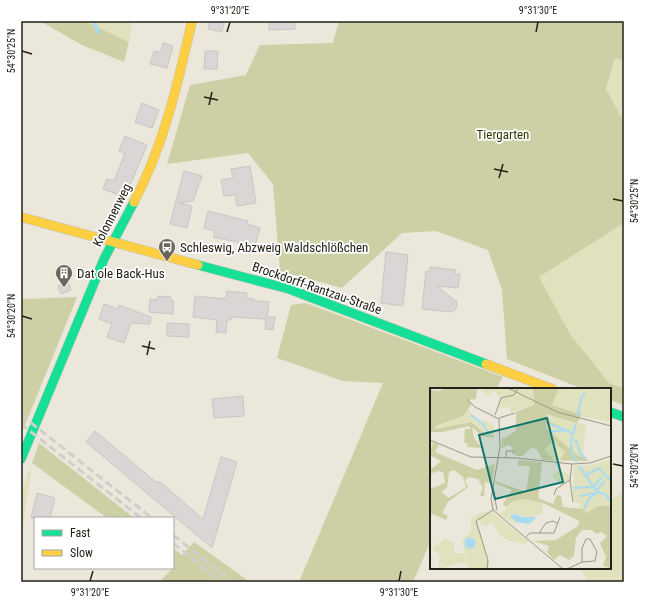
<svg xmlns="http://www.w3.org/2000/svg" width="645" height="603" font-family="'Roboto Condensed',sans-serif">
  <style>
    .green { fill: #dfe2bc }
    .forest { fill: #cdd0a5 }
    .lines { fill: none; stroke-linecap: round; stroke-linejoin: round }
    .stream { stroke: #a8dbf2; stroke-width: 3.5 }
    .building { fill: #d9d6d5; stroke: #c9c6c5 }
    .fast-casing { stroke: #c2bfb5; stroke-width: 10 }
    .slow-casing { stroke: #c2bfb5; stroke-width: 10 }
    .fast { stroke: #16e098; stroke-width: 9 }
    .slow { stroke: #ffcf43; stroke-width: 9 }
    .rail { stroke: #d1cfcc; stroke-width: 3; stroke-dasharray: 8 4; stroke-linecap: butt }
    .ticks { fill: none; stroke: #242118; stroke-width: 1.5 }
    .labels { text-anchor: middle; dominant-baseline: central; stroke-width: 3.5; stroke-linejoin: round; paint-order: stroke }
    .park-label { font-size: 13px; fill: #333800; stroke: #fff }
    .street-label { font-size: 13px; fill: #242118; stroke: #fff }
    .poi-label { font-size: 13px; fill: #242118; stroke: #fff; text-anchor: start }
    .inset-river { fill: none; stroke: #a8dbf2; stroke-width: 2 }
    .inset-road { fill: none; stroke: #9b988c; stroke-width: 1 }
    .view { fill: #0f766e; fill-opacity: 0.15; stroke: #0f766e; stroke-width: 2 }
    .inset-edge { fill: none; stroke: #242118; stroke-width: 2 }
    .neatline { fill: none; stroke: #242118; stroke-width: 1.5 }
    .ticks-label { font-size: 10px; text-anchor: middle; fill: #242118 }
  </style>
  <rect width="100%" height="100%" fill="#ebe7da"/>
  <g class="green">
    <path d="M84,21H132L129,42Z"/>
    <path d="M615,58L624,61V122L606,89Z"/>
    <path d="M624,223V388L609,383L570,334L539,277Z"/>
    <path d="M32,463L22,532L21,534V492Z"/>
    <path d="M624,492V582H588L580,568H610V500Z"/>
  </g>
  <g class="forest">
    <path d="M40,21H84L129,42L124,62L82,45Z"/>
    <path d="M339,21H624V61L615,58L606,89L624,122V223L539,277L570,334L609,383L624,388V405L610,400V389H583L507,359L502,290L488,250L436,231L402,233L342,288L280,271L273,184L248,153L167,164L190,85L246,75L260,45L333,43Z"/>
    <path d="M77,297L21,435V299Z"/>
    <path d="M306,303L503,377L496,389H431V540L413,582H299L383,383L343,381L277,358L291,305Z"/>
    <path d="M39,443L134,518H107L32,463Z"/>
    <path d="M194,542L250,582H159L173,568V548L182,555Z"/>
  </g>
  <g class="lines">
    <path class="stream" d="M94,21L98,32"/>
  </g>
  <g class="building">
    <path d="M210,21H224L222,32L208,29Z"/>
    <path d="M269,21H295V29L269,30Z"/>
    <path d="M163,43L173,46L167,68L150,64L154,51L161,52Z"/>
    <path d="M205,51H218L217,69H204Z"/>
    <path d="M142,103L159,110L152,128L135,122Z"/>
    <path d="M125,136L147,145L125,197L103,189L107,179L114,181L125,153L119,151Z"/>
    <path d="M250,166L256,203L237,206L235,195L224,196L221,180L233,178L231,169Z"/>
    <path d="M184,171L202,176L193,201L179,203L192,206L187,228L170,224Z"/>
    <path d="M208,211L248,221L247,224L260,228L255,246L213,237L215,231L204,228Z"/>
    <path d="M386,252L408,255L403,306L381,303Z"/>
    <path d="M430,267L456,270L455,274H460L458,288L437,286L457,302L456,309L451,312L422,309L426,271L430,272Z"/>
    <path d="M68,281L71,290L61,294L58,286Z"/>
    <path d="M227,291L247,293L246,298L254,299V301L269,302L267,317H275L273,330L265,329L266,319L231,317V320H227L226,333L216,332L217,320L193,317L195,296L226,299Z"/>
    <path d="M158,296L171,297V301H174L173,314L149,312L150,299L157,300Z"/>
    <path d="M104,304L118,309L119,305L151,317L150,324L131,323L124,343L107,337L112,324L99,319Z"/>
    <path d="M167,323L189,324V337L167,336Z"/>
    <path d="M243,396L244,416L214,418L212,399Z"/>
    <path d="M95,431L157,483L159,481L203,519L221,457L237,462L212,548L86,442Z"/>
    <path d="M37,493L55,498L50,518H31Z"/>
  </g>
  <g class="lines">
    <defs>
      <g id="fast">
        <path d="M198,265L289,289L486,364"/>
        <path d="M610,412L624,417"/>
        <path d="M21,459L104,259L134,202"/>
      </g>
      <g id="slow">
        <path d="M134,202C164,145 178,83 192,21"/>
        <path d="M21,217L198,265"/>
        <path d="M486,364L552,389"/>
      </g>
    </defs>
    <use href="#fast" class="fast-casing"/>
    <use href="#slow" class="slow-casing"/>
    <use href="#fast" class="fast"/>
    <use href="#slow" class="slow"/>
    <g class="rail">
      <path d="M21,415L152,518"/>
      <path d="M21,424L141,518"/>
      <path d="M173,535L233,582"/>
      <path d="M173,543L222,582"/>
    </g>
  </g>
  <path class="ticks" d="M227,32L230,22M536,32L538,22M22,51L32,54M204,97L218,100M209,105L212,92M494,169L508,172M499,178L503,164M613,199L623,201M22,316L32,319M142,346L155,349M147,355L150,341M613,464L623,466M90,581L93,571M399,581L401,571"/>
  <defs>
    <symbol id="bus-pin" viewBox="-11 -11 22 30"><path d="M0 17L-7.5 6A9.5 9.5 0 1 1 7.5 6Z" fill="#6a665c" stroke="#fff"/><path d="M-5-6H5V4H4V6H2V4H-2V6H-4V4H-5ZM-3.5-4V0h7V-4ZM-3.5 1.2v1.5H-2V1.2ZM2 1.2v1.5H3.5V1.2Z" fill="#fff"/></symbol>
    <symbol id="building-pin" viewBox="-11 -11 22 30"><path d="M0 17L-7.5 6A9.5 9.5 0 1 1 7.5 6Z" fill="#6a665c" stroke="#fff"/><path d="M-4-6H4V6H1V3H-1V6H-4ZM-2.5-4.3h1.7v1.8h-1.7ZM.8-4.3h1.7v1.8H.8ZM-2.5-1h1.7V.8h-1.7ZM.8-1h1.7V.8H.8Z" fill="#fff"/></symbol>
  </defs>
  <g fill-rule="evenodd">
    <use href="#bus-pin" x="157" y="237" width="20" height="27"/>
    <use href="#building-pin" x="54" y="263" width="20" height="27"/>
  </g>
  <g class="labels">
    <g class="park-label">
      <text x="503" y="134">Tiergarten</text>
    </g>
    <g class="street-label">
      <text transform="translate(112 215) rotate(-63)">Kolonnenweg</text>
      <text transform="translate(317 288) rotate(19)">Brockdorff-Rantzau-Straße</text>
    </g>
    <g class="poi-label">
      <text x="180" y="247">Schleswig, Abzweig Waldschlößchen</text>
      <text x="77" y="273">Dat ole Back-Hus</text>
    </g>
  </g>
  <g transform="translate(430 388)">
    <rect width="181" height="181" fill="#ebe7da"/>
    <path d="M57,0H103L104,17L80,25V19L68,20L70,9L63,2L60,8L51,3ZM129,0L181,2V34L151,28L122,17ZM39,21L44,30L52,34L55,32L63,38L64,48L55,46L45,37L36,34L20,40L6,41L4,38L33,28ZM116,25L156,37L153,66L159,73L144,65L116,41V37L123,38L124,36L117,33ZM122,53L135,64L130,72H124L113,62ZM181,71V118H168L157,126L150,121V115L145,114L143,108L144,78L161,77ZM129,82L140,87V91L131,97L122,88ZM65,95L64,120L71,126L83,113L95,111L113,115L112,125L101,129L86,126L82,131L86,134L85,136L70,127L64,122L63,117ZM62,124L99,153L94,156L80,153L71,148L61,134L57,138L52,137L48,131L47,133L59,175L58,181H40L34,174L8,181L10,167L2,161L14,150L24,155V165L35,166L32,152L41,143V130L50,125Z" fill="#dfe2bc"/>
    <path d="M14,0H47L46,11L38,12L42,16L33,28L5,38L6,41L41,34L55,46L64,48V50L52,48L42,39L44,50L52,60L37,59L38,56L34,54L35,41H41L39,38L12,44H0V2L10,3ZM103,0H129L122,17L146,25L150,22L151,28L147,35L116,26L117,33L130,38L116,37V40L139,60L142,56L144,65L159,73L112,72L107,61L101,60L93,68H86L80,57L71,60L72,51L86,43V24L104,17ZM122,53L135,64L130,72H124L114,62ZM3,54L9,57L5,64L47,82L65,76L62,96L55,94L54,108H50L53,100L48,91L39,89L35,92L38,99L18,114L12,125L18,128L16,132L0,125V101L15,95L13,84L8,83L0,86V82L11,73L0,67ZM24,82L33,89L36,99L19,110L11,104L17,100L19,84ZM88,72L112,74L108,110L123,116L127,107L131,108L133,119L153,121L157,125L168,118H181V180L173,178L176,169L170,155L177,148L171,144L167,146L161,142H152L146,149L144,168L139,172L130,167L124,172L117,164L119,158L103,153L126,152L148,138L149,133L113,115L95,111L83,113L76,119L73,116L82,102L65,95V93L96,104L100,78H88Z" fill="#cdd0a5" fill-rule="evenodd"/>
    <path d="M83,126L93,129H107L99,136L86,134L80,128ZM34.5 155a5.5 5.5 0 1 1 11 0a5.5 5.5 0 1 1-11 0Z" fill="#a8dbf2"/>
    <path class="inset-river" d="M41,27L52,35L60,48M147,28L152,9L155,5M146,35L141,54L142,66L147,74M121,36L142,45M118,44L135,42M145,51L151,66L156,71M149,78L167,104L175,106L181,114M154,88L169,80L181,93M143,100L163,99L172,89M167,102L175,93M149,108L166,105M154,121L159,111L166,105"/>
    <path class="inset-road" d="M78,0L127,24L181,38M37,11L45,19L69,31L70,59L61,111L63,122L133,181M65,27L71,10L84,7L88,0M69,30L85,25M0,52L41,69L87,70L142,76L160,75L181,68M76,70V63H83L84,66M140,92L143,114M63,99L67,122M124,107L126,101L140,92L142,76M109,145L116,135L123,133L127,135M96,149L100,145H124L130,129M57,181L58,172L46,133L63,122M137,181L152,174L165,173L167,164L160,151H156L152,160V174"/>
    <path class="view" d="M117,30L133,94L65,111L49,47Z"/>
    <rect width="181" height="181" class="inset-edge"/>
  </g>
  <rect width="645" height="603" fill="none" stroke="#ffffff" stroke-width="44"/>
  <rect x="34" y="517" width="140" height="52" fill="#ffffff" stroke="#a7a6a3"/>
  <rect x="42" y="530" width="20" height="6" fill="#16e098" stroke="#a7a6a3"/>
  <text x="70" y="537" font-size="12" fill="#242118">Fast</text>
  <rect x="42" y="550" width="20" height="6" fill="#ffcf43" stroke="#a7a6a3"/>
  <text x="70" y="557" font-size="12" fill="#242118">Slow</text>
  <rect x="22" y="22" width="601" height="559" class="neatline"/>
  <g class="ticks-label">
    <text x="230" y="14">9°31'20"E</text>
    <text x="538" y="14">9°31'30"E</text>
    <text transform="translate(11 51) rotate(-90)" y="4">54°30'25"N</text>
    <text transform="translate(634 201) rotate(-90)" y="4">54°30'25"N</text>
    <text transform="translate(11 316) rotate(-90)" y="4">54°30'20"N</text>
    <text transform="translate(634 466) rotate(-90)" y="4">54°30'20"N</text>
    <text x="90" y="596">9°31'20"E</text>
    <text x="399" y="596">9°31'30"E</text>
  </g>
</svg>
